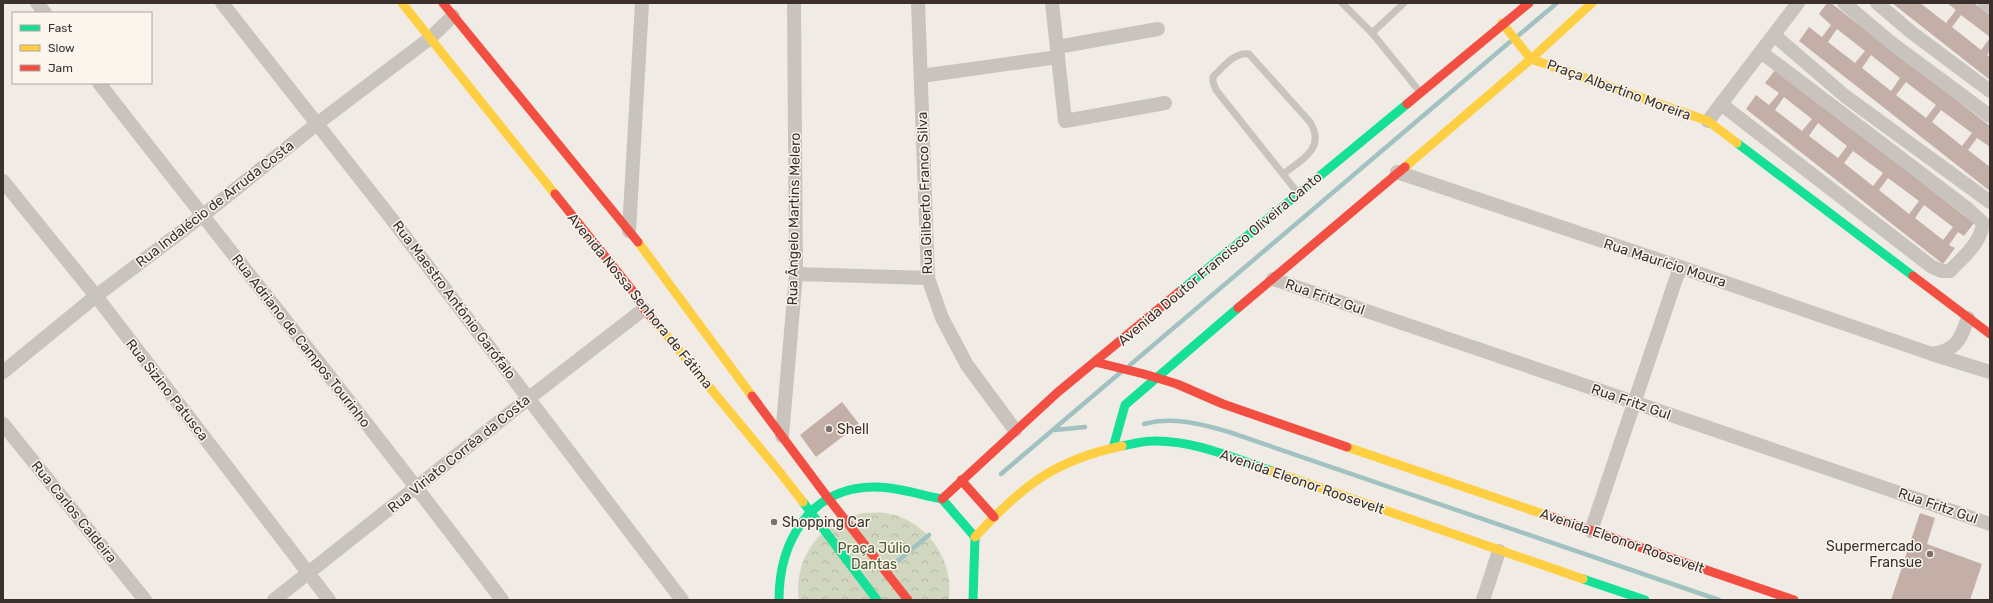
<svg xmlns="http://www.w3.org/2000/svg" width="1993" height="603" font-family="Rubik,sans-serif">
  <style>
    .park { fill: url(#park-crowns) }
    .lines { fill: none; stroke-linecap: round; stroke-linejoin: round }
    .stream { stroke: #a1c2c1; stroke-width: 4.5 }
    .building { fill: #c3afa7; fill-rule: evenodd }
    .lane { stroke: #c9c3be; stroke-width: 7 }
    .street { stroke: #c9c3be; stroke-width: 14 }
    .fast { stroke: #16e098; stroke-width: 9 }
    .slow { stroke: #ffcf43; stroke-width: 9 }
    .jam { stroke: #f24e42; stroke-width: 9 }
    .poi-dot { fill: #7a716c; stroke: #fbf5ee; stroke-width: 1.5 }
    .labels { text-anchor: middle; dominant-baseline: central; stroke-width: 3; stroke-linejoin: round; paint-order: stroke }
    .street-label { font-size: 14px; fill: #3b302b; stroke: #fbf5ee }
    .poi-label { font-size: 14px; fill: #3b302b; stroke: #fbf5ee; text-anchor: start }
    .park-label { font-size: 14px; fill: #4a5a2e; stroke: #fbf5ee }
  </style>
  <defs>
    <pattern id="park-crowns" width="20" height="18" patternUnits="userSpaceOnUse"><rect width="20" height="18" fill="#d1d6bf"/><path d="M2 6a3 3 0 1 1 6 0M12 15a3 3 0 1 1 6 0" fill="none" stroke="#b4b8a4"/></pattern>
  </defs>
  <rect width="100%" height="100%" fill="#f0ebe5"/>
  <path class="park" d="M863,513C870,513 878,512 885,513C926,519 955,560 949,600H799C794,567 812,533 843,519C849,516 857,515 863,513Z"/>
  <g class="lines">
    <g class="stream">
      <path d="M1519,35L1557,3"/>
      <path d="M1130,365L1511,41"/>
      <path d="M1144,424C1172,416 1202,424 1229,432L1719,600"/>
      <path d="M1055,430L1085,427"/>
      <path d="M1001,474L1121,372"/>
      <path d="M894,564L929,535"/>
    </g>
  </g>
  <g class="building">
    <path d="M1827,3H1831L1990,126V147L1977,138L1968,150L1990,167V191L1799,41L1809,27L1822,37L1831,25L1819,14ZM1837,29L1865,51L1855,63L1828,42ZM1871,55L1900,78L1891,91L1862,68ZM1906,82L1936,105L1926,118L1896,95ZM1941,110L1972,133L1962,146L1932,122Z"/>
    <path d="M1892,3H1920L1946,23L1956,10L1947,3H1974L1990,15V37L1961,15L1952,27L1981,50L1990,38V50L1987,55L1990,57V80Z"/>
    <path d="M1776,69L1974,223L1964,236L1958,232L1949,245L1955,248L1943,264L1746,109L1756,95L1769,105L1779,93L1765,83ZM1784,97L1812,119L1802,131L1775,110ZM1818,123L1847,146L1838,158L1809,136ZM1853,151L1883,173L1873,186L1844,163ZM1888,178L1919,201L1909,214L1879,190ZM1924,205L1953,227L1943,240L1915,218Z"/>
    <path d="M842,402L859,424L816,457L800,435Z"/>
    <path d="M1920,513L1935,518L1927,544L1982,564L1970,600H1891Z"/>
  </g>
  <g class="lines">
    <g class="lane">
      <path d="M1342,3L1372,33L1420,92"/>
      <path d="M1372,33L1404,3"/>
      <path d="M1283,174C1302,160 1326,148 1310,122L1249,54C1235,51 1222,68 1213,77V82L1216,90L1298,193"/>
    </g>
    <g class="street">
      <path d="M37,3L45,13"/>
      <path d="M222,3L391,218L682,600"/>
      <path d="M918,3L928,278L942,318L967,365L1015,430"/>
      <path d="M1052,3L1065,121L1165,103"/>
      <path d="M1844,3L1894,45L1990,116"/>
      <path d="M1877,3L1911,32L1990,91"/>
      <path d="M1985,3L1990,6"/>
      <path d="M1774,35L1845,96L1990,202"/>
      <path d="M1057,47L1158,29"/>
      <path d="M921,76L1058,57"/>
      <path d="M99,83C233,256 371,425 502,600"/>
      <path d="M1721,104L1932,267L1942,271H1950C1963,257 1981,243 1983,223L1968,209L1761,52"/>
      <path d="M1708,121L1798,3"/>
      <path d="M1397,172L1680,267L1932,354L1990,372"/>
      <path d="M3,181L96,296L329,600"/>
      <path d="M629,231L642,3"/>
      <path d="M796,274L928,278"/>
      <path d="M1273,279L1990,524"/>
      <path d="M1932,354C1957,350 1960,340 1968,318"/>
      <path d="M3,372L96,296L202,216L318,123L429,39L453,16"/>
      <path d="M3,424L145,600"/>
      <path d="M782,436L796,274L794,3"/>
      <path d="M1591,531L1680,267"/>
      <path d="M274,600L529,398L644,309"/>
      <path d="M1483,600L1499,551"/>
    </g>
    <g class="fast">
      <path d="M1737,143L1913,276"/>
      <path d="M1179,292L1407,104"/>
      <path d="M1122,446C1132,444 1143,441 1153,441C1194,440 1233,458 1272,471"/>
      <path d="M1113,448L1125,405L1238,308"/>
      <path d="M942,499L975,537"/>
      <path d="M803,502L877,600"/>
      <path d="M1583,579L1645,600"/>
      <path d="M779,600C779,541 811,486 876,487C898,487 920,495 942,499"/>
      <path d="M973,600L975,537"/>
    </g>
    <g class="slow">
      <path d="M402,3L555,194"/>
      <path d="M1502,23L1531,59"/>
      <path d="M1531,59L1708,121L1737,143"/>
      <path d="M1405,167L1531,59L1592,3"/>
      <path d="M638,242L752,396"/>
      <path d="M658,325L778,470L803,502"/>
      <path d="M1347,447L1546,515"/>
      <path d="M1272,471L1583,579"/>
      <path d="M975,537C1021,487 1054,460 1122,446"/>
    </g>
    <g class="jam">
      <path d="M443,3L638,242"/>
      <path d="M1407,104L1529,3"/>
      <path d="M555,194L632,290L644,309L658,325"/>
      <path d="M1913,276L1990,334"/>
      <path d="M1238,308L1405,167"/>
      <path d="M1095,362L1144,374L1177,384L1223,404L1347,447"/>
      <path d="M752,396L828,498L908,600"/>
      <path d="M961,480L994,517"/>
      <path d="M942,499L1058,392L1179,292"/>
      <path d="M1546,515L1794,600"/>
    </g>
  </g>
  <g class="poi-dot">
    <circle cx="829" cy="429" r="4"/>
    <circle cx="774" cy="522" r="4"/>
    <circle cx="1930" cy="554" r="4"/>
  </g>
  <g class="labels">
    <g class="street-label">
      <text transform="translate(1619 90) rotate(20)">Praça Albertino Moreira</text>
      <text transform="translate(925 193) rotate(-92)">Rua Gilberto Franco Silva</text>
      <text transform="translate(215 204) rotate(-38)">Rua Indalécio de Arruda Costa</text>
      <text transform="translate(794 219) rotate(-89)">Rua Ângelo Martins Melero</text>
      <text transform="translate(1220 259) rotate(-40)">Avenida Doutor Francisco Oliveira Canto</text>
      <text transform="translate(1665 263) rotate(18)">Rua Maurício Moura</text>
      <text transform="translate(1325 297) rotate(19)">Rua Fritz Gul</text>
      <text transform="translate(454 300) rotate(53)">Rua Maestro Antônio Garófalo</text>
      <text transform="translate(640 301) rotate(51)">Avenida Nossa Senhora de Fátima</text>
      <text transform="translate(301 341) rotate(52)">Rua Adriano de Campos Tourinho</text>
      <text transform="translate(167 390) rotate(52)">Rua Sizino Patusca</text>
      <text transform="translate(1631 402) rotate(19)">Rua Fritz Gul</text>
      <text transform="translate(459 454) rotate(-39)">Rua Viriato Corrêa da Costa</text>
      <text transform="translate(1302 482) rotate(19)">Avenida Eleonor Roosevelt</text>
      <text transform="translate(1938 506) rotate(19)">Rua Fritz Gul</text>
      <text transform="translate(74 512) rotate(51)">Rua Carlos Caldeira</text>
      <text transform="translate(1622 541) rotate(19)">Avenida Eleonor Roosevelt</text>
    </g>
    <g class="poi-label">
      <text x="837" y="429">Shell</text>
      <text x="782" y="522">Shopping Car</text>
      <text x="1922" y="546" text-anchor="end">Supermercado<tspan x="1922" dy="16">Fransue</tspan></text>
    </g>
    <g class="park-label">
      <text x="874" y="548">Praça Júlio<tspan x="874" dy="16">Dantas</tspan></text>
    </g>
  </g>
  <rect width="1993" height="603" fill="none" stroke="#3b302b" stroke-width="8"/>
  <rect x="12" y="12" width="140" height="72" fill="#fbf5ee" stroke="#aea6a0"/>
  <rect x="20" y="25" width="20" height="6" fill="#16e098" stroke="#aea6a0"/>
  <text x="48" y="32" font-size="12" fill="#3b302b">Fast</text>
  <rect x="20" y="45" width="20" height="6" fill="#ffcf43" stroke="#aea6a0"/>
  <text x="48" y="52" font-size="12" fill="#3b302b">Slow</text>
  <rect x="20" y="65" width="20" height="6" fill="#f24e42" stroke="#aea6a0"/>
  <text x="48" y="72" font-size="12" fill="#3b302b">Jam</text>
</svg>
